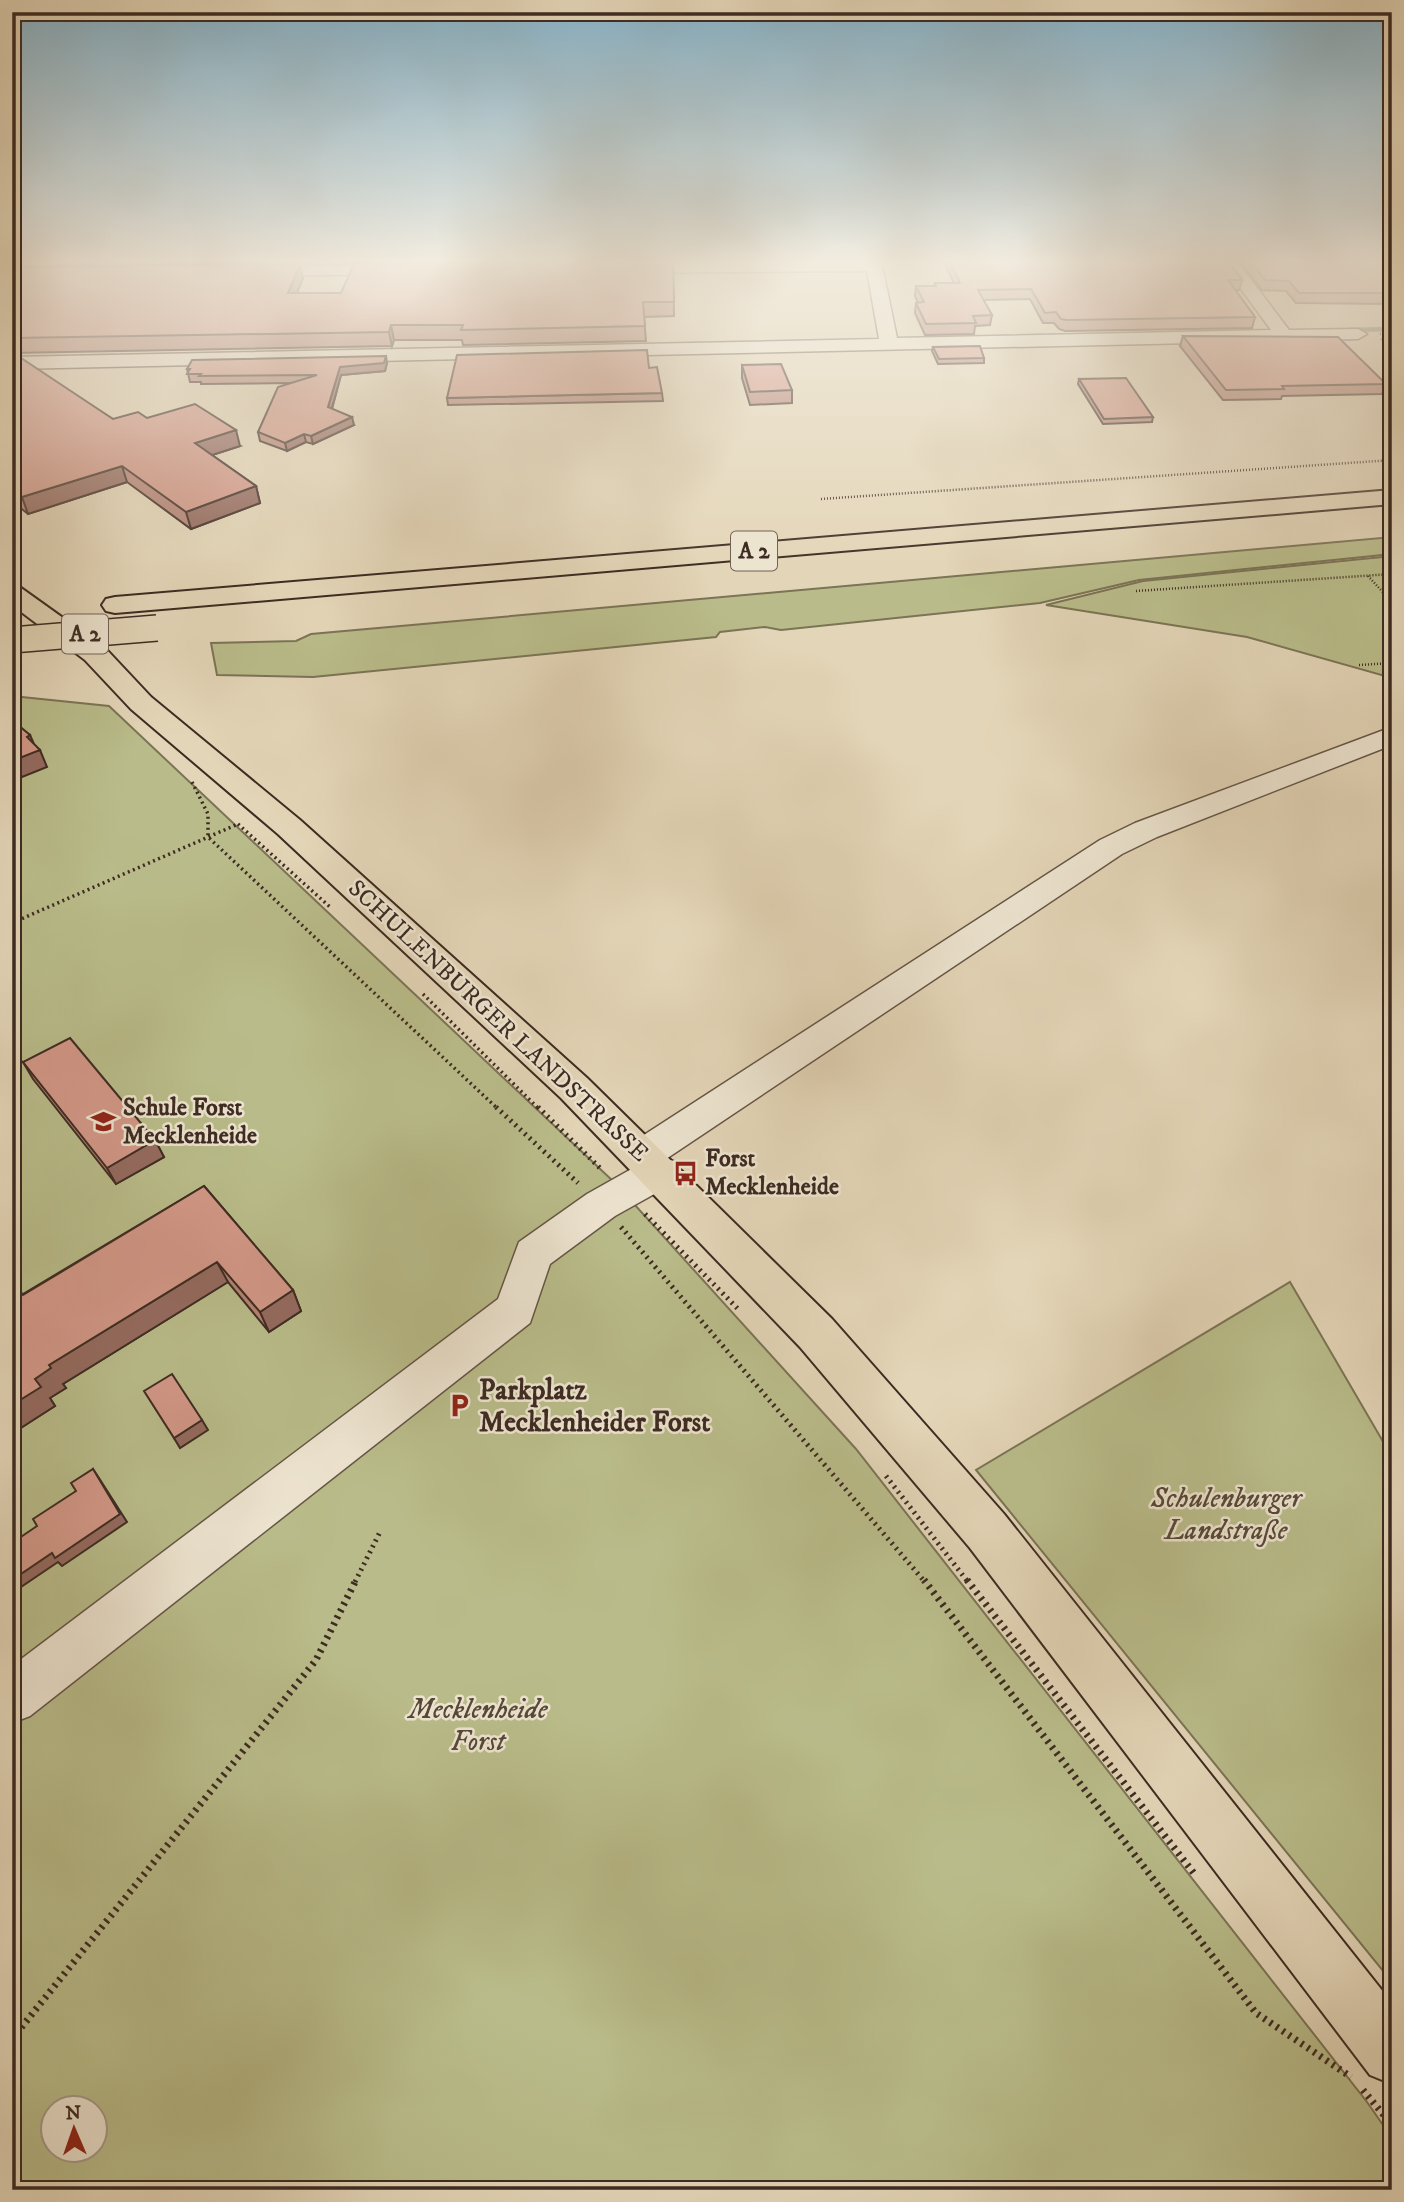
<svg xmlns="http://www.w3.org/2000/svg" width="1404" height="2202" font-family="'IM FELL DW Pica',serif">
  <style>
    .green { fill: #b9bc8a; stroke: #7b7456; stroke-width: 2; fill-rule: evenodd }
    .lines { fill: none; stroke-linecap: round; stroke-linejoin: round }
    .stream { stroke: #728072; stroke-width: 4.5 }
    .minor-casing { stroke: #665647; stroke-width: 3 }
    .major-casing { stroke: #3d2b22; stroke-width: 4 }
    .highway-casing { stroke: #3d2b22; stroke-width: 4 }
    .path-far3 { stroke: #3d2b22; stroke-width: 2.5; stroke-dasharray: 1 2; stroke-linecap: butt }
    .path-far2 { stroke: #3d2b22; stroke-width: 3.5; stroke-dasharray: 2 3.5; stroke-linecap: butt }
    .path-far1 { stroke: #3d2b22; stroke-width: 5; stroke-dasharray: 2 4.5; stroke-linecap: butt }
    .path { stroke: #3d2b22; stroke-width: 7; stroke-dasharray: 2.5 5; stroke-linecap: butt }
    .minor { fill: #ede4d0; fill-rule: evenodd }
    .major { fill: #e3d5b7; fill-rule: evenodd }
    .highway { fill: #e3d5b7; fill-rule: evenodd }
    .highway-bridge-casing { stroke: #3d2b22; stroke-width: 28; stroke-linecap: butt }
    .highway-bridge { stroke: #e3d5b7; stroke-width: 25 }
    .wall { fill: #b58375; stroke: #3d2b22; stroke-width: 2 }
    .shaded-wall { fill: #946a5f; stroke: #3d2b22; stroke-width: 2 }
    .building { fill: #d39888; stroke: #3d2b22; stroke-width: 2 }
    .labels { text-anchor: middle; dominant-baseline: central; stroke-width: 5; stroke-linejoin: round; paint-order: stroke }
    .shield { fill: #ede4d0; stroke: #726256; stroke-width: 2 }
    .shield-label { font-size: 23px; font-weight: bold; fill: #3d2b22 }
    .street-label { font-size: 24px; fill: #3d2b22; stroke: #ede4d0 }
    .poi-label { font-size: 24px; font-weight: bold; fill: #3d2b22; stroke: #ede4d0; text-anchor: start }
    .near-poi-label { font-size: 28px; font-weight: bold; fill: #3d2b22; stroke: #ede4d0; text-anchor: start }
    .near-park-label { font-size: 28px; font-style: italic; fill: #564837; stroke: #ede4d0 }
  </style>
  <rect width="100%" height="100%" fill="#e3d5b7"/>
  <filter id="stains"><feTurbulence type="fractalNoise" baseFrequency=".00286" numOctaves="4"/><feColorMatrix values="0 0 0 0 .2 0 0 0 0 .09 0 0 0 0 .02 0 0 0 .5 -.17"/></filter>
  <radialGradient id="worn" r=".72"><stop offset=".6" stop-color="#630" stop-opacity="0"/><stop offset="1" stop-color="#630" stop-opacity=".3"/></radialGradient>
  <g class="green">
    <path d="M1392,537V554L1139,580L1040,603L781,630L765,627L720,632L716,637L313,677L217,675L211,643L296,641L311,634Z"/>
    <path d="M1392,556V678L1247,637L1046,605L1143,581Z"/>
    <path d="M12,696L109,706L615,1183L856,1449L1367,2102L1392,2138V2190H12ZM52,2108H94V2150H52Z"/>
    <path d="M1290,1282L1392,1457V1982L976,1470Z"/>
  </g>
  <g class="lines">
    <path class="stream" d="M1348,330L1392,329"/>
    <defs>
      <g id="minor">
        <path d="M881,260L897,338L1271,330L1220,260H1236L1289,330L1358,329L1367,334L1358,339L1284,341L12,369V357L879,339L867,271L623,273L615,268L623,263Z"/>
        <path d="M400,265L408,270L406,274L252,276L244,271L252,266Z"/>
        <path d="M1392,727V745L1157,837L1122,854L666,1159L674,1161L679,1172L674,1183L615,1216L550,1264L530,1323L30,1716L12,1723V1666L498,1299L519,1242L587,1194L635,1167L630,1166L624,1155L630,1144L1100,840L1135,823Z"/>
      </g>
      <path id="major" d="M12,585L21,588L105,648L151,697L300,820L587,1078L832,1319L1004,1514L1392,2003V2084L1370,2075L970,1548L800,1347L561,1098L278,834L131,709L85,660L12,605Z"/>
      <path id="highway" d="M1392,490V504L115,613L106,611L102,605L106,599L115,597Z"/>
    </defs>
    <use href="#minor" class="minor-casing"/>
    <use href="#major" class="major-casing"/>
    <use href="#highway" class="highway-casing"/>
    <g class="path-far3">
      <path d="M1380,334L1392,333"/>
      <path d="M1381,339L1392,347"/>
      <path d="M821,499L1392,460"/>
      <path d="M1368,576L1392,602"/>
      <path d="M1136,591L1392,574"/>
      <path d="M1359,665L1392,663"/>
    </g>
    <g class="path-far2">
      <path d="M192,782L208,814V837L498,1109"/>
      <path d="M238,824L330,907"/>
      <path d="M12,923L238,824"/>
      <path d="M423,994L539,1109"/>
    </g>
    <g class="path-far1">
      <path d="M496,1107L578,1183"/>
      <path d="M538,1107L602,1170"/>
      <path d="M645,1214L739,1310"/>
      <path d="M621,1227L925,1582"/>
      <path d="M886,1476L968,1582"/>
      <path d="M355,1582L381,1530"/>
    </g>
    <g class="path">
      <path d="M924,1580L1256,2013L1351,2077"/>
      <path d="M967,1580L1196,1876"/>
      <path d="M12,2039L316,1660L356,1580"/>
      <path d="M1363,2090L1392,2125"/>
    </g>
    <use href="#minor" class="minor"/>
    <use href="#major" class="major"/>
    <use href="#highway" class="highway"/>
    <defs>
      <path id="highway-bridge" d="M12,640L157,628"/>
    </defs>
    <use href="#highway-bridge" class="highway-bridge-casing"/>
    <use href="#highway-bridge" class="highway-bridge"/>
  </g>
  <g class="wall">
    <path d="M58,260H614L59,265Z"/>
    <path d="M943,260H1227L1242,280L1239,290H1235L1255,317L1252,328L1065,331L1059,329L1054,323H1043L1030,299L983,300L992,315L990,325L975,326L974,334L925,335L915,313L916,303H918L915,296L916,286H934L935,283H954Z"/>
    <path d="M1238,260H1392V304L1296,303L1286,291L1262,290Z"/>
    <path d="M673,261L674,316L644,317L646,341L463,345L462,340H394L392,346L12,353V269L303,278L297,293H341Z"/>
    <path d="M1183,336L1386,384L1382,394L1282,396L1281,399L1223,400L1180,346Z"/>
    <path d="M933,347L984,358V363L938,364L932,351Z"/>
    <path d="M12,356L113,419L147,418L240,446L212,455L256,486L260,503L191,529L127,482L28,514L12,501Z"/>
    <path d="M387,363L385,371L341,375L332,409L354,425L313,444L306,442L287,451L260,441L258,432L290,383L201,384V382H190L187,369Z"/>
    <path d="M742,365L792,390V403L750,405L742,378Z"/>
    <path d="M1079,379L1153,417L1152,422L1103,424L1078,384Z"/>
    <path d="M662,393L663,401L448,405L447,398Z"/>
    <path d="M23,1062L155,1140L164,1157L116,1184L33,1079Z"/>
    <path d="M204,1186L293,1290L301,1311L269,1332L228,1282L63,1384L66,1388L50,1398L55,1406L13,1433L17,1439L12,1442L23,1294Z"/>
  </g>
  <g class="shaded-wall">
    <path d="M300,264L303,278L291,308L288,293Z"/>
    <path d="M391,325L394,340L392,346L389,332Z"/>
    <path d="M386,356L387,363L385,371L341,375L330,415L328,407L340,367Z"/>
    <path d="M352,417L354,425L313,444L311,436Z"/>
    <path d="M236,430L240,446L200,459L195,443Z"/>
    <path d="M304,434L306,442L287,451L285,443Z"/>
    <path d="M122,466L127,482L28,514L22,497Z"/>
    <path d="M256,486L260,503L191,529L186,512Z"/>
    <path d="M30,735L37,751L40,750L47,767L12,781V761L27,737Z"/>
    <path d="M155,1140L164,1157L116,1184L107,1168Z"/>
    <path d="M217,1262L228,1282L63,1384L66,1388L50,1398L55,1406L13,1433L17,1439L12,1442V1405L35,1379L49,1365Z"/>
    <path d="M293,1290L301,1311L269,1332L260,1312Z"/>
    <path d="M202,1420L208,1430L180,1448L174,1438Z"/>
    <path d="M93,1469L99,1478L127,1522L62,1566L58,1562L12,1593V1580Z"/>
  </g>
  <g class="building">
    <path d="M949,260H1227L1242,280H1228L1255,317L1067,320L1061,319L1056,312L1045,313L1031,289L978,290L992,315L973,316L976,323L926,324L916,303L924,302L916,286H936L935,283H960Z"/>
    <path d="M1249,260H1392V293H1299L1289,281L1265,280Z"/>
    <path d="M673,261L674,302H643L645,326L461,330L463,325H391L389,332L12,338V269L13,267L300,264L288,293H341L354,264Z"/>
    <path d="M1183,336L1338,337L1386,384L1282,386L1284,389L1226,390Z"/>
    <path d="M980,346L984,358L939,359L933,347Z"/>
    <path d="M647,350L649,368L657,367L662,393L447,398L457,355Z"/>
    <path d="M12,356H18L113,419L138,412L147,418L195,404L236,430L195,443L256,486L186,512L122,466L22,497L12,490Z"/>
    <path d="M386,356L384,363L340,367L328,407L352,417L311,436L304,434L285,443L258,432L278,387L317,375L199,376L201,374H187L190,369H187L192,360Z"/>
    <path d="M781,364L792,390L750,392L742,365Z"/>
    <path d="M1126,378L1153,417L1104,419L1079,379Z"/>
    <path d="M12,720L30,735L27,737L40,750L12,761Z"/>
    <path d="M70,1038L155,1140L107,1168L23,1062Z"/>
    <path d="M204,1186L293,1290L260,1312L217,1262L49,1365L51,1368L35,1379L41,1387L12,1405V1279L23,1295Z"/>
    <path d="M172,1374L202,1420L174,1438L144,1391Z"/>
    <path d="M93,1469L120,1514L55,1558L52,1553L12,1580V1543L37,1526L33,1519L76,1491L71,1483Z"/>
  </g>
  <linearGradient id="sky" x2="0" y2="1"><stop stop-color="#87b6ce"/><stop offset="0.46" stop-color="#f2ecdf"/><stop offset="1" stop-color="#f2ecdf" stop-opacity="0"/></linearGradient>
  <rect width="1404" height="568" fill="url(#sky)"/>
  <defs>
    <symbol id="school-bare" viewBox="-9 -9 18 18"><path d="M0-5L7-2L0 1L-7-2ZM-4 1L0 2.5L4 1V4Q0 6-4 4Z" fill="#8f2418" stroke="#ede4d0" stroke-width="2.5" paint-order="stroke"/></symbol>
    <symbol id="bus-bare" viewBox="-9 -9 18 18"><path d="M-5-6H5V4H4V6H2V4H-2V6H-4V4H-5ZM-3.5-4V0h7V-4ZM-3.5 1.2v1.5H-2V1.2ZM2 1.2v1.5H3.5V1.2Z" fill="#8f2418" stroke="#ede4d0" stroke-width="2.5" paint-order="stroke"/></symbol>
    <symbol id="parking-bare" viewBox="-9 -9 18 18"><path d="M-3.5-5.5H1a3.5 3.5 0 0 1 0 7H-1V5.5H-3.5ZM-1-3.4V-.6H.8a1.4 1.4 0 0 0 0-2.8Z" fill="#8f2418" stroke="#ede4d0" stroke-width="2.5" paint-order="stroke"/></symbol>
  </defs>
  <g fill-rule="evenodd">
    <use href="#school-bare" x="86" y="1104" width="35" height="35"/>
    <use href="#bus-bare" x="668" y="1156" width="35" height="35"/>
    <use href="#parking-bare" x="442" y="1388" width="35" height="35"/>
  </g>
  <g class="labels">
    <g class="shield">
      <rect x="731" y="531.5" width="46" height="39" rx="5"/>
      <rect x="62" y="614.5" width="46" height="39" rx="5"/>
    </g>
    <g class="shield-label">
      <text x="754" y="551">A 2</text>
      <text x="85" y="634">A 2</text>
    </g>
    <g class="street-label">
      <text transform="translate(498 1021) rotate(43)">SCHULENBURGER LANDSTRASSE</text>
    </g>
    <g class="poi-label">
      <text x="123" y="1108">Schule Forst<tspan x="123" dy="28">Mecklenheide</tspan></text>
      <text x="705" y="1159">Forst<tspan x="705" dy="28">Mecklenheide</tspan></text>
    </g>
    <g class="near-poi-label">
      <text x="479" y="1390">Parkplatz<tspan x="479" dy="32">Mecklenheider Forst</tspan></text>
    </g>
    <g class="near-park-label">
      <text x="1226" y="1498">Schulenburger<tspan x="1226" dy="32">Landstraße</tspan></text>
      <text x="478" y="1709">Mecklenheide<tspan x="478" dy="32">Forst</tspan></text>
    </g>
  </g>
  <rect width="1404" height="2202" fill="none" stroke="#e3d5b7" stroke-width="42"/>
  <rect x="14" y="14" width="1376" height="2174" fill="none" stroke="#3d2b22" stroke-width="3.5"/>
  <rect x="21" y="21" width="1362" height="2160" fill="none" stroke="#3d2b22" stroke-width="2"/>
  <g transform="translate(74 2129) rotate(358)"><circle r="33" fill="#ede4d0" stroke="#a79a8a" stroke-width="2"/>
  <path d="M0-5L12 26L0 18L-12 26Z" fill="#8f2418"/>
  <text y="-10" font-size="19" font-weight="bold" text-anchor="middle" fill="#3d2b22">N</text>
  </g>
  <rect width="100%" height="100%" filter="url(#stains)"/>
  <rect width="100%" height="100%" fill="url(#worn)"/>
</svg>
